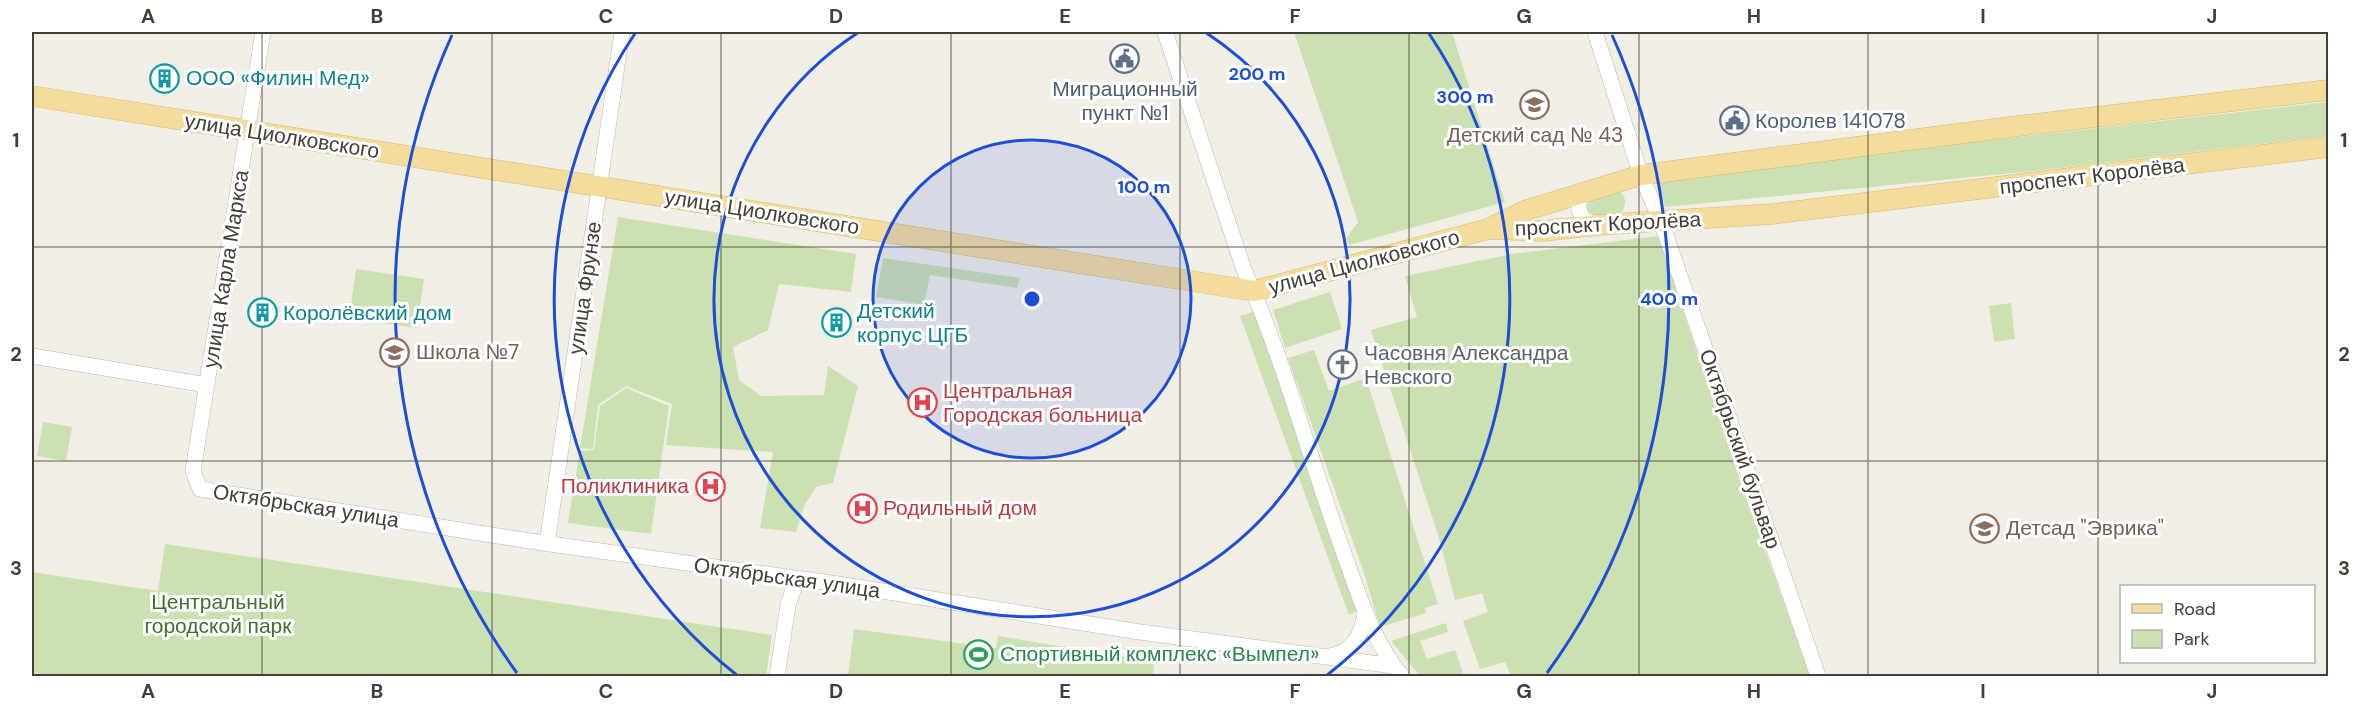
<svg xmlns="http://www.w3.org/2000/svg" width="2360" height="708" font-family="'DM Sans',sans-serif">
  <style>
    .green { fill: #cbe1b2 }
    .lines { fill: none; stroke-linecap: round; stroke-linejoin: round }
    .minor-casing { stroke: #beb8ac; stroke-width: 16 }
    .major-casing { stroke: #d6b96e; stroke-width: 21 }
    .minor { stroke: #fff; stroke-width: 15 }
    .major { stroke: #f3dc9c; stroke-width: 20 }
    .grid { fill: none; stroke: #433e36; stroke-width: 1.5; stroke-opacity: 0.55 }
    .ring { fill: none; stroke: #1d4ed8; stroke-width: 3 }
    .labels { text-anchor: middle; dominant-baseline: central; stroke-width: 6; stroke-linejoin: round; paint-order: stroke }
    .culture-label { font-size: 21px; fill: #0d838f; stroke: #fff; text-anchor: start }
    .service-label { font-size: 21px; fill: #4e5e75; stroke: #fff }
    .education-label { font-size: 21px; fill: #785e54; stroke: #fff; text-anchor: start }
    .street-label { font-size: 21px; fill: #433e36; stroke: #fff }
    .worship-label { font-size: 21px; fill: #5b616d; stroke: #fff; text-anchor: start }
    .health-label { font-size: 21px; fill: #be3a42; stroke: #fff; text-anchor: start }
    .park-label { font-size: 21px; fill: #466e30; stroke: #fff }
    .leisure-label { font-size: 21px; fill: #27864d; stroke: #fff; text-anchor: start }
    .centre { fill: #1d4ed8; stroke: #fff; stroke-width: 3 }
    .ring-label { font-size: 18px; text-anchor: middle; font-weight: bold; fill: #1d4ed8; stroke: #fff; stroke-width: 6; stroke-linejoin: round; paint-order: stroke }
    .neatline { fill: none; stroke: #433e36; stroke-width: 2 }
    .grid-label { font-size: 20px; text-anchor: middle; font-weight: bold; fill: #433e36 }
  </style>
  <rect width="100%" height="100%" fill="#f1eee6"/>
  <g class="green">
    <path d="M1294,32H1452L1505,202L1349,245L1346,239L1358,222Z"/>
    <path d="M2328,102V136L2043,170L1665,207L1658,181L1710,172Z"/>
    <path d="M1619,190C1628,198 1626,207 1619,216L1593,219L1585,211C1587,194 1604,194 1619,190Z"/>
    <path d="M618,217L856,254L851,292L779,284L768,330L733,347L739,380L761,396L824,395L828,366L858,386L833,483L816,487L804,506L796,532L760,528L773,452L666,445L672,404L626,386L598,405L593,449L580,448Z"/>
    <path d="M1658,236L1740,480L1810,676H1511L1505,662L1480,669L1463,621L1488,612L1482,593L1455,600L1439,538L1371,330L1417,317L1405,276L1512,254Z"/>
    <path d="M883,258L1020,278L1017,288L930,275L924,305L876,297Z"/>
    <path d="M356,269L424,279L417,328L349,319Z"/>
    <path d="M1330,292L1342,329L1285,348L1273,310Z"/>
    <path d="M2011,303L2015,339L1994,342L1989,306Z"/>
    <path d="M1257,311L1361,609L1349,615L1240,316Z"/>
    <path d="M1314,350L1329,391L1366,378L1438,604L1425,608L1426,613L1380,627L1363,570L1288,358Z"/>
    <path d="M626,388L669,406L651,534L568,523L580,451L594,450L600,406Z"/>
    <path d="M43,422L72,427L66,461L37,456Z"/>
    <path d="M165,544L772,635L766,676H32V572L158,591Z"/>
    <path d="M1446,623L1448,632L1420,641L1427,659L1455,650L1464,676H1420L1391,641Z"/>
    <path d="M854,629L996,648L998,636L1154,662L1153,676H848Z"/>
  </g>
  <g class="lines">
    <defs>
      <g id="minor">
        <path d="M263,32L193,471L200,489L543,543L838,584L1140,632L1394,666"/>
        <path d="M1165,32L1244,270C1285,362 1310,460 1344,554C1359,595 1373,642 1402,676"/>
        <path d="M1595,32L1641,175L1661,221L1818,676"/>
        <path d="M1579,194V209L1583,219L1597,225"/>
        <path d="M32,356L207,385"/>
        <path d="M547,544L622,32"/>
        <path d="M1330,656C1354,652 1363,633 1365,611"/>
        <path d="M777,676L788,605L797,579"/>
      </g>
      <g id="major">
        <path d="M32,96L1254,291L1488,229L1527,210L1641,175L2018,126L2328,90"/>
        <path d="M1490,229L1543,231L1597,225L1772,214L2328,147"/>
      </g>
    </defs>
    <use href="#minor" class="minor-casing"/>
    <use href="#major" class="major-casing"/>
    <use href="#minor" class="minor"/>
    <use href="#major" class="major"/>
  </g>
  <path class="grid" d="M262,32V676M492,32V676M721,32V676M951,32V676M1180,32V676M1409,32V676M1639,32V676M1868,32V676M2098,32V676M32,247H2328M32,461H2328"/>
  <circle cx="1032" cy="299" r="159" fill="#1d4ed8" fill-opacity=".12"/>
  <g class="ring">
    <circle cx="1032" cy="299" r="159"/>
    <path d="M1205 32A318 318 0 1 1 859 32"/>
    <path d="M738 676A478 478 0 0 1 636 32M1428 32A478 478 0 0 1 1326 676"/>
    <path d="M517 673A637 637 0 0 1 452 35M1612 35A637 637 0 0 1 1547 673"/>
  </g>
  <defs>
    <symbol id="civic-ring" viewBox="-11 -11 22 22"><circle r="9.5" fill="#fff" stroke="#5c6f8a" stroke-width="1.5"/><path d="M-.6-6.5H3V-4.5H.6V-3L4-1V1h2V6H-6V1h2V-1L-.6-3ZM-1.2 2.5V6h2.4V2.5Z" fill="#5c6f8a"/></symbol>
    <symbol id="building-ring" viewBox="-11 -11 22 22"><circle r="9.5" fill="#fff" stroke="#0f9aa8" stroke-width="1.5"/><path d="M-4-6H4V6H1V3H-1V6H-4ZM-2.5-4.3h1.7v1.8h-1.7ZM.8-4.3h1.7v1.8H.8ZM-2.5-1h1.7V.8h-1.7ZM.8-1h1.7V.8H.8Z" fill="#0f9aa8"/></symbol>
    <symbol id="school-ring" viewBox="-11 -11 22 22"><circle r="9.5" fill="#fff" stroke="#8d6e63" stroke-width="1.5"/><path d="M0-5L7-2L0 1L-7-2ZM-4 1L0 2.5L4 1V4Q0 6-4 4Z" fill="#8d6e63"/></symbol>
    <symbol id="church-ring" viewBox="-11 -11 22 22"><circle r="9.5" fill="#fff" stroke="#6b7280" stroke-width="1.5"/><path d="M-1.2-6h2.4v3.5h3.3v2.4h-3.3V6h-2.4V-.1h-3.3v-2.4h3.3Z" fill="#6b7280"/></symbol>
    <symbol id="hospital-ring" viewBox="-11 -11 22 22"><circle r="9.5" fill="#fff" stroke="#e0444e" stroke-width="1.5"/><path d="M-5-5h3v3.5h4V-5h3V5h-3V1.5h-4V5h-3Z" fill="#e0444e"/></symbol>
    <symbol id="stadium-ring" viewBox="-11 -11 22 22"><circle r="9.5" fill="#fff" stroke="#2e9e5b" stroke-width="1.5"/><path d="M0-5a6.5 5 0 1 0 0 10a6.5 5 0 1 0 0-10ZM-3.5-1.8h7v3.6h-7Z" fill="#2e9e5b"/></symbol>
  </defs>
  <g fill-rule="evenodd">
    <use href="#civic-ring" x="1108" y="42" width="33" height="33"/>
    <use href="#building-ring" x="148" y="62" width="33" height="33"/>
    <use href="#school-ring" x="1518" y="88" width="33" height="33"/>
    <use href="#civic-ring" x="1718" y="104" width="33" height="33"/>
    <use href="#building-ring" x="246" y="296" width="33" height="33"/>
    <use href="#building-ring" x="820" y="306" width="33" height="33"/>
    <use href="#school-ring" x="378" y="336" width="33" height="33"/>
    <use href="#church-ring" x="1326" y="348" width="33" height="33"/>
    <use href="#hospital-ring" x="906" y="386" width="33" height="33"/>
    <use href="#hospital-ring" x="694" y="470" width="33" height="33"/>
    <use href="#hospital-ring" x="846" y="492" width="33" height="33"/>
    <use href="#school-ring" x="1968" y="512" width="33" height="33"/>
    <use href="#stadium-ring" x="962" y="638" width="33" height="33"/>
  </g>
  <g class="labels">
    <g class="culture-label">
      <text x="186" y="78">ООО «Филин Мед»</text>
      <text x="857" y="311">Детский<tspan x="857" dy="24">корпус ЦГБ</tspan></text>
      <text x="283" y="313">Королёвский дом</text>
    </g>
    <g class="service-label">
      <text x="1125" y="89">Миграционный<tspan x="1125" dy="24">пункт №1</tspan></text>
      <text x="1755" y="121" text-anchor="start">Королев 141078</text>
    </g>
    <g class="education-label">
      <text x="1535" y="135" text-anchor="middle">Детский сад № 43</text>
      <text x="416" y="352">Школа №7</text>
      <text x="2006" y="528">Детсад "Эврика"</text>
    </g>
    <g class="street-label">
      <text transform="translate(282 136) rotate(9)">улица Циолковского</text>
      <text transform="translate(2092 176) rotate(-7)">проспект Королёва</text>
      <text transform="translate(762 212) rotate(9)">улица Циолковского</text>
      <text transform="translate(1608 224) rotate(-3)">проспект Королёва</text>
      <text transform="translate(1364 262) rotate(-15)">улица Циолковского</text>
      <text transform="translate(226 269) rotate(-81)">улица Карла Маркса</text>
      <text transform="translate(585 288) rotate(-82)">улица Фрунзе</text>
      <text transform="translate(1740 449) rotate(71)">Октябрьский бульвар</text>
      <text transform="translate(306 506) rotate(9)">Октябрьская улица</text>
      <text transform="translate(787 578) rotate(8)">Октябрьская улица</text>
    </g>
    <g class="worship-label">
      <text x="1364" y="353">Часовня Александра<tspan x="1364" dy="24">Невского</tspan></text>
    </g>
    <g class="health-label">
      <text x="943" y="391">Центральная<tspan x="943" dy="24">Городская больница</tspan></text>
      <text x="689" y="486" text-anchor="end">Поликлиника</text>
      <text x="883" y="508">Родильный дом</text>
    </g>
    <g class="park-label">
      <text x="218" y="602">Центральный<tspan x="218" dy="24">городской парк</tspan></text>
    </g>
    <g class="leisure-label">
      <text x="1000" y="654">Спортивный комплекс «Вымпел»</text>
    </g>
  </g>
  <circle cx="1032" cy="299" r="9" class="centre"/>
  <g class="ring-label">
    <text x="1257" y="80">200 m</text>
    <text x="1465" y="103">300 m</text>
    <text x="1144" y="193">100 m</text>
    <text x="1669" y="305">400 m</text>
  </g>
  <rect width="2360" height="708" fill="none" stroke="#ffffff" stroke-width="66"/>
  <rect x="2120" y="585" width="195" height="78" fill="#ffffff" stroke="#b4b2af" stroke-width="1.5"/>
  <rect x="2132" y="604" width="30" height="9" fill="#f3dc9c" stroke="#b4b2af" stroke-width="1.5"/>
  <text x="2174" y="615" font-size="18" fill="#433e36">Road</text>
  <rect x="2132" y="630" width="30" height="18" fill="#cbe1b2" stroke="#b4b2af" stroke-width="1.5"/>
  <text x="2174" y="645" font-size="18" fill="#433e36">Park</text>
  <rect x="33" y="33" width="2294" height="642" class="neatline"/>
  <g class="grid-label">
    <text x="148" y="23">A</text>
    <text x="377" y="23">B</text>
    <text x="606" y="23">C</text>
    <text x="836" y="23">D</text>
    <text x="1065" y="23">E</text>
    <text x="1295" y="23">F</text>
    <text x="1524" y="23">G</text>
    <text x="1754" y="23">H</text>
    <text x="1983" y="23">I</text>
    <text x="2212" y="23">J</text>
    <text x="16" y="147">1</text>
    <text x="2344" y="147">1</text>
    <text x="16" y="361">2</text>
    <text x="2344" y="361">2</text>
    <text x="16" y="575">3</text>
    <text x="2344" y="575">3</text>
    <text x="148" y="698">A</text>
    <text x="377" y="698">B</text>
    <text x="606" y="698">C</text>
    <text x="836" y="698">D</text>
    <text x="1065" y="698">E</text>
    <text x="1295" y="698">F</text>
    <text x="1524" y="698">G</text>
    <text x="1754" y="698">H</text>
    <text x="1983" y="698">I</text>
    <text x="2212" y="698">J</text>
  </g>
</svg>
